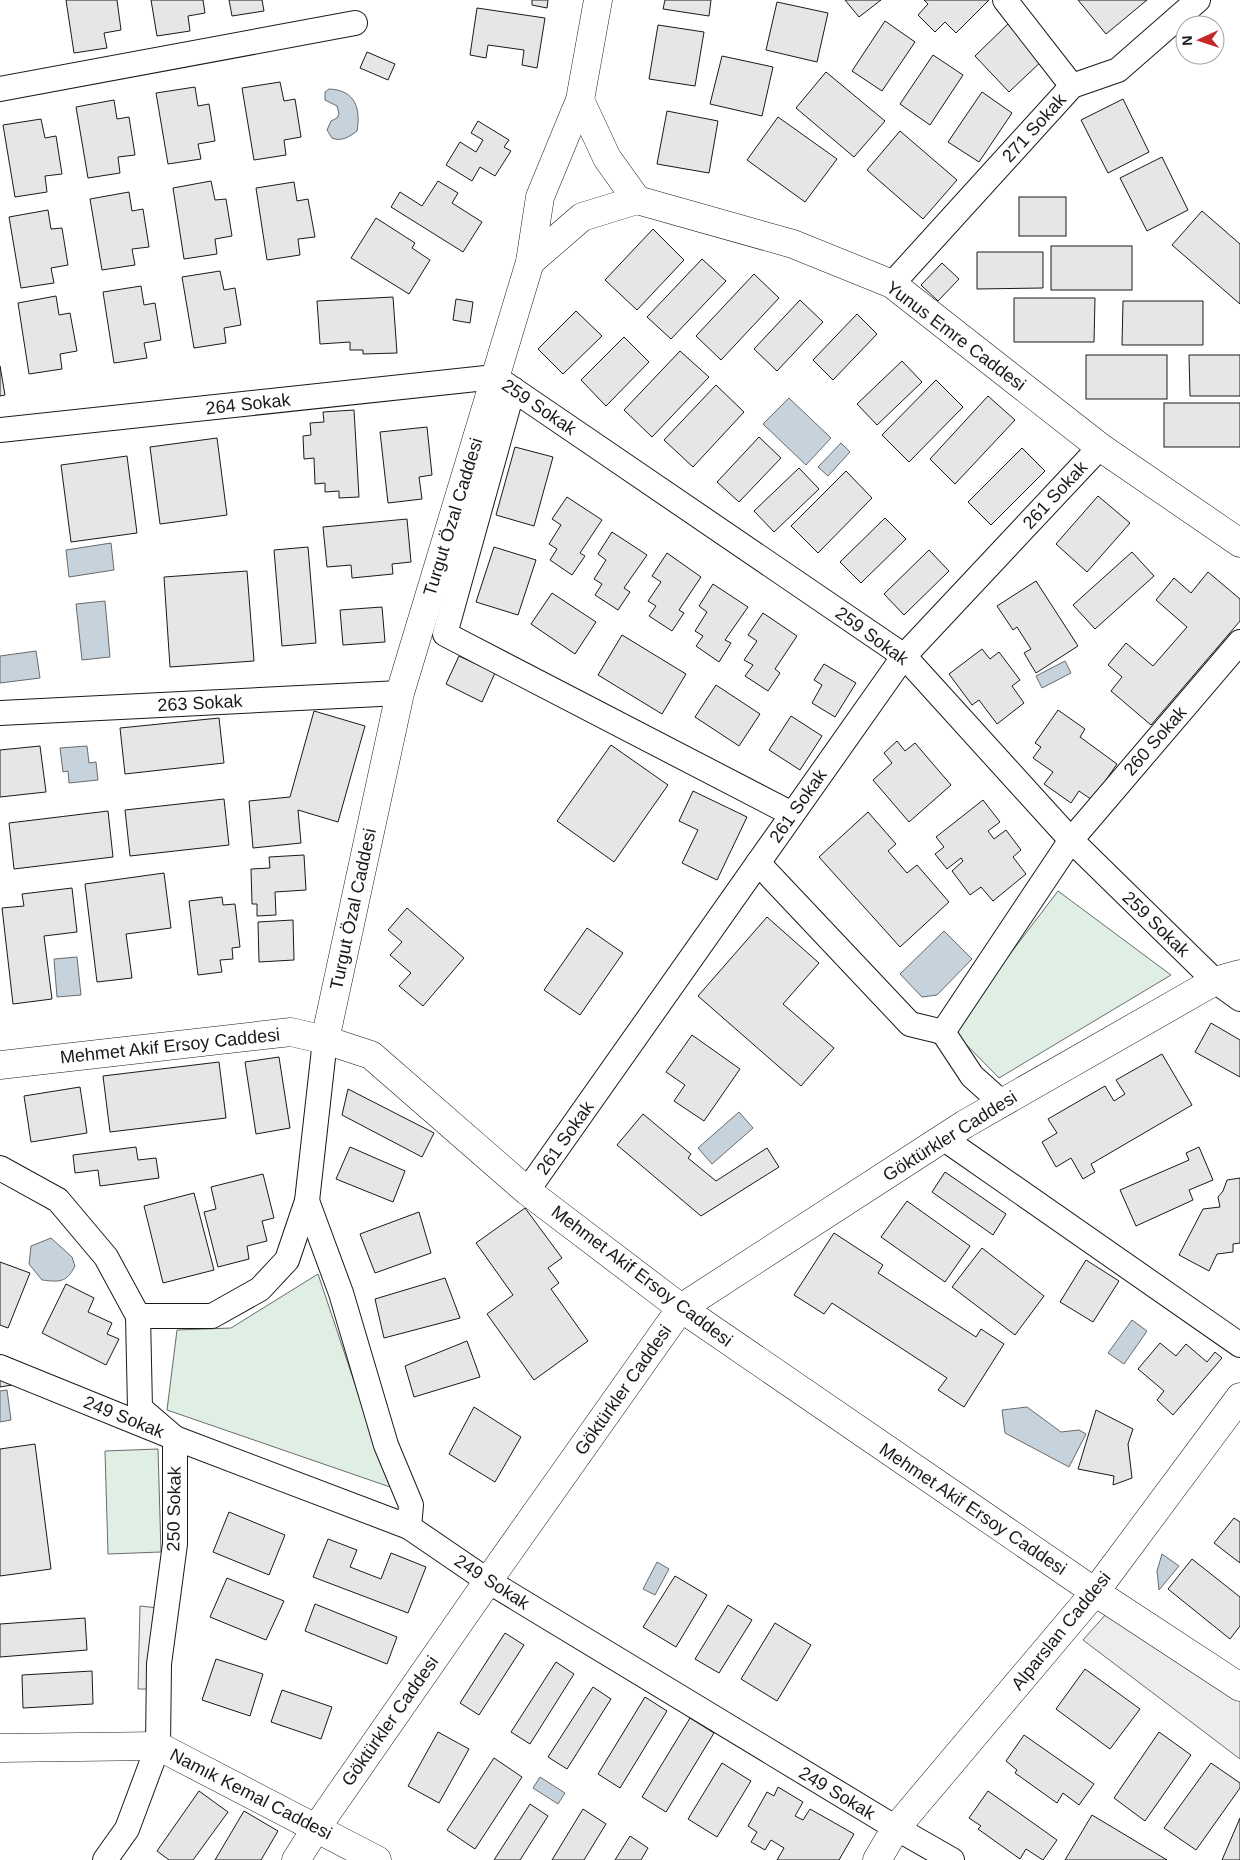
<svg xmlns="http://www.w3.org/2000/svg" width="1240" height="1860" font-family="Helvetica,sans-serif">
  <style>
    .green { fill: #e0efe3; stroke: #6a6a6a }
    .parking { fill: #ededed; stroke: #6a6a6a }
    .water { fill: #c6d2dc; stroke: #6a6a6a }
    .building { fill: #e6e6e6; stroke: #1a1a1a }
    .lines { fill: none; stroke-linecap: round; stroke-linejoin: round }
    .minor-casing { stroke: #1a1a1a; stroke-width: 26 }
    .tertiary-casing { stroke: #1a1a1a; stroke-width: 29 }
    .minor { stroke: #fff; stroke-width: 24 }
    .tertiary { stroke: #fff; stroke-width: 28 }
    .labels { text-anchor: middle; dominant-baseline: central; stroke-width: 4; stroke-linejoin: round; paint-order: stroke }
    .street-label { font-size: 18px; fill: #1a1a1a; stroke: #fff }
  </style>
  <rect width="100%" height="100%" fill="#fff"/>
  <g class="green">
    <path d="M1058,891L1171,975L999,1078L952,1030Z"/>
    <path d="M318,1274L377,1450L393,1488L167,1410L177,1330L231,1328Z"/>
    <path d="M158,1449L161,1552L108,1554L105,1451Z"/>
  </g>
  <g class="parking">
    <path d="M1114,1605L1240,1687V1759L1083,1640Z"/>
    <path d="M140,1606L166,1609L159,1689H138Z"/>
  </g>
  <g class="water">
    <path d="M329,89C355,90 361,108 357,131C349,137 341,142 332,138L327,130L331,121L337,118L339,114L337,106L325,100V92Z"/>
    <path d="M789,398L831,438L806,465L763,424Z"/>
    <path d="M841,443L850,452L828,476L818,467Z"/>
    <path d="M111,543L114,570L69,577L66,550Z"/>
    <path d="M105,601L110,657L82,660L76,604Z"/>
    <path d="M36,651L40,678L0,683V656Z"/>
    <path d="M1065,661L1071,673L1042,688L1036,676Z"/>
    <path d="M87,746L89,763L96,762L98,780L69,783L68,771L63,772L60,748Z"/>
    <path d="M944,931L972,959L937,995L922,997L900,974Z"/>
    <path d="M77,957L81,995L57,997L54,959Z"/>
    <path d="M739,1112L753,1128L712,1164L698,1148Z"/>
    <path d="M51,1238L72,1257L75,1266C66,1283 60,1282 42,1280L29,1264L31,1246Z"/>
    <path d="M1132,1320L1147,1331L1124,1364L1108,1353Z"/>
    <path d="M7,1390L11,1420L0,1422V1391Z"/>
    <path d="M1027,1407L1061,1432L1079,1430L1086,1434L1069,1467L1005,1433L1002,1410Z"/>
    <path d="M1162,1554L1179,1566L1159,1590L1157,1571Z"/>
    <path d="M657,1562L669,1569L655,1595L643,1589Z"/>
    <path d="M540,1777L565,1793L558,1804L533,1788Z"/>
  </g>
  <g class="building">
    <path d="M66,0H117L121,30L104,33L107,48L74,53Z"/>
    <path d="M151,0H203L205,13L188,16L190,31L157,36Z"/>
    <path d="M229,0H262L264,11L232,16Z"/>
    <path d="M532,0H548L547,8L532,5Z"/>
    <path d="M665,0H711L709,16L663,9Z"/>
    <path d="M845,0H881L859,17Z"/>
    <path d="M924,0H989L956,33L945,22L935,32L918,15L928,4Z"/>
    <path d="M1078,0H1147L1106,34Z"/>
    <path d="M777,2L828,13L817,62L766,50Z"/>
    <path d="M477,8L545,18L537,68L522,65L524,50L488,45L486,58L470,55Z"/>
    <path d="M885,21L915,42L882,91L852,71Z"/>
    <path d="M1011,21L1046,57L1009,92L975,56Z"/>
    <path d="M658,25L704,32L695,86L649,79Z"/>
    <path d="M367,52L395,64L388,80L360,68Z"/>
    <path d="M933,55L963,75L930,125L900,104Z"/>
    <path d="M722,56L773,67L762,116L710,104Z"/>
    <path d="M826,72L885,121L854,157L796,108Z"/>
    <path d="M280,82L284,101L295,99L301,137L284,140L286,155L254,160L242,88Z"/>
    <path d="M195,87L198,106L209,104L215,141L198,144L201,159L168,164L156,93Z"/>
    <path d="M982,92L1012,113L979,162L948,142Z"/>
    <path d="M1123,99L1149,152L1108,173L1081,120Z"/>
    <path d="M114,100L117,119L129,117L135,155L118,157L120,173L88,178L76,107Z"/>
    <path d="M667,111L718,121L709,173L657,164Z"/>
    <path d="M778,117L837,159L805,202L747,160Z"/>
    <path d="M41,119L45,138L56,136L62,174L45,176L47,192L15,197L3,125Z"/>
    <path d="M478,121L509,140L504,147L511,151L495,176L480,167L472,181L446,165L460,142L476,152L483,140L471,133Z"/>
    <path d="M900,131L957,180L923,219L867,170Z"/>
    <path d="M1162,157L1188,210L1147,231L1120,178Z"/>
    <path d="M211,181L215,200L226,199L232,236L215,239L217,254L184,259L173,188Z"/>
    <path d="M438,181L458,193L452,203L482,222L463,252L391,207L400,192L422,206Z"/>
    <path d="M294,182L297,201L308,199L315,237L298,239L300,255L267,260L256,188Z"/>
    <path d="M129,192L132,211L143,209L149,247L132,249L135,265L102,270L90,199Z"/>
    <rect x="1019" y="197" width="47" height="39"/>
    <path d="M48,210L51,229L62,228L68,265L51,268L54,283L21,288L9,217Z"/>
    <path d="M1202,211L1240,244V304L1172,245Z"/>
    <path d="M376,218L415,243L412,248L430,260L409,294L351,258Z"/>
    <path d="M653,229L684,260L637,310L605,280Z"/>
    <rect x="1051" y="246" width="81" height="44"/>
    <path d="M977,252H1043V288L977,289Z"/>
    <path d="M702,259L726,281L671,339L647,317Z"/>
    <path d="M942,263L959,279L938,301L921,285Z"/>
    <path d="M220,271L224,290L235,288L241,325L224,328L226,343L194,348L182,277Z"/>
    <path d="M754,274L779,298L721,360L696,336Z"/>
    <path d="M141,286L144,305L155,303L161,340L144,343L147,358L114,363L103,292Z"/>
    <path d="M56,296L59,315L70,313L77,351L60,354L62,369L29,374L18,303Z"/>
    <path d="M393,297L397,353L363,354V350H350V342L320,344L317,301Z"/>
    <path d="M1014,298H1095L1094,342H1014Z"/>
    <path d="M456,299L473,302L470,323L453,320Z"/>
    <path d="M800,300L823,322L777,371L754,349Z"/>
    <path d="M1123,301H1203V345H1122Z"/>
    <path d="M576,311L602,336L563,374L538,349Z"/>
    <path d="M857,314L877,334L833,380L813,360Z"/>
    <path d="M624,337L649,362L606,406L581,380Z"/>
    <path d="M680,351L709,377L652,437L624,410Z"/>
    <rect x="1086" y="355" width="81" height="44"/>
    <path d="M1189,355H1240V396H1190Z"/>
    <path d="M902,361L922,382L877,425L857,404Z"/>
    <path d="M0,366L5,395L0,396Z"/>
    <path d="M936,380L963,407L909,462L882,435Z"/>
    <path d="M716,385L744,412L693,467L664,440Z"/>
    <path d="M988,396L1015,420L955,484L930,459Z"/>
    <rect x="1164" y="403" width="76" height="44"/>
    <path d="M354,410L359,497L339,498V491L325,492V483L315,484L314,458L304,459L303,436L311,435L310,423L324,422L323,412Z"/>
    <path d="M427,427L432,475L419,477L422,499L388,503L380,432Z"/>
    <path d="M759,437L781,458L739,502L717,482Z"/>
    <path d="M217,438L227,515L160,524L150,447Z"/>
    <path d="M515,447L553,457L534,526L496,515Z"/>
    <path d="M1022,448L1045,471L991,525L968,502Z"/>
    <path d="M127,456L137,533L71,542L61,465Z"/>
    <path d="M799,468L819,489L774,532L754,511Z"/>
    <path d="M846,471L872,498L818,553L791,526Z"/>
    <path d="M1098,496L1130,523L1087,572L1056,544Z"/>
    <path d="M567,497L602,520L580,553L585,556L572,575L550,560L557,549L549,544L561,525L552,519Z"/>
    <path d="M885,518L906,539L861,583L840,562Z"/>
    <path d="M407,519L411,562L392,564L393,574L352,578L351,565L327,567L323,527Z"/>
    <path d="M612,532L647,555L624,588L630,592L618,610L595,595L602,584L594,579L606,560L598,554Z"/>
    <path d="M308,547L316,643L282,646L274,550Z"/>
    <path d="M494,547L536,560L518,615L476,602Z"/>
    <path d="M929,550L949,571L904,615L884,594Z"/>
    <path d="M1132,552L1154,576L1095,629L1073,605Z"/>
    <path d="M667,553L701,577L679,610L684,613L672,631L649,616L656,606L648,601L661,582L652,576Z"/>
    <path d="M247,571L254,661L170,667L164,577Z"/>
    <path d="M1208,572L1240,599V621L1151,725L1111,691L1122,677L1108,665L1126,643L1153,666L1187,627L1156,600L1174,578L1191,593Z"/>
    <path d="M1036,581L1078,646L1036,673L1024,653L1031,649L1017,627L1013,630L997,606Z"/>
    <path d="M713,584L748,607L725,640L731,643L719,662L696,646L703,636L695,631L707,612L699,606Z"/>
    <path d="M552,593L596,622L575,654L531,624Z"/>
    <path d="M382,607L385,642L343,645L340,610Z"/>
    <path d="M763,613L797,636L775,669L780,673L768,691L745,676L753,665L744,660L757,641L748,635Z"/>
    <path d="M622,635L686,674L662,714L598,675Z"/>
    <path d="M982,649L990,659L999,652L1020,680L1012,686L1024,703L997,724L979,700L972,705L949,674Z"/>
    <path d="M459,656L495,673L482,702L446,684Z"/>
    <path d="M824,664L856,683L835,717L812,703L822,685L814,680Z"/>
    <path d="M716,685L760,714L739,746L695,717Z"/>
    <path d="M1058,710L1085,729L1080,737L1117,764L1092,800L1079,791L1071,803L1044,784L1053,772L1033,758L1041,747L1035,743Z"/>
    <path d="M314,711L365,726L338,822L298,810L301,843L253,848L249,801L290,797Z"/>
    <path d="M791,716L822,736L800,770L769,750Z"/>
    <path d="M219,718L224,763L125,774L120,728Z"/>
    <path d="M897,741L905,751L915,743L951,785L909,822L873,780L892,763L884,753Z"/>
    <path d="M611,745L668,785L614,862L557,821Z"/>
    <path d="M40,746L46,792L0,797V750Z"/>
    <path d="M693,791L747,817L717,880L682,863L698,830L679,821Z"/>
    <path d="M224,799L229,845L130,856L125,810Z"/>
    <path d="M983,800L1000,822L988,831L994,839L1006,830L1021,850L1013,857L1026,874L993,901L981,887L970,895L952,871L963,861L961,858L947,869L935,854L944,847L936,837Z"/>
    <path d="M108,811L113,857L14,869L9,823Z"/>
    <path d="M868,812L896,844L888,851L907,873L917,865L949,902L900,947L819,857Z"/>
    <path d="M304,855L306,890L275,892L276,915L257,916V904H252L251,869L270,868L269,857Z"/>
    <path d="M164,873L171,928L126,934L132,978L97,982L85,884Z"/>
    <path d="M72,888L77,932L44,936L52,999L13,1004L2,908L24,906L22,894Z"/>
    <path d="M222,897L223,905L235,904L240,947L232,948L233,959L220,960L222,972L198,975L189,901Z"/>
    <path d="M407,908L464,958L423,1006L399,986L411,973L390,955L402,942L388,930Z"/>
    <path d="M767,917L819,963L783,1004L834,1048L801,1086L698,996Z"/>
    <path d="M293,920L294,960L259,962L258,922Z"/>
    <path d="M587,928L623,953L580,1015L544,990Z"/>
    <path d="M1211,1023L1240,1040V1077L1195,1052Z"/>
    <path d="M692,1035L740,1069L704,1121L674,1101L685,1085L666,1072Z"/>
    <path d="M1162,1054L1192,1105L1091,1164L1095,1172L1083,1179L1071,1158L1056,1167L1042,1142L1057,1133L1048,1119L1105,1086L1114,1101L1125,1094L1116,1080Z"/>
    <path d="M279,1057L290,1128L256,1134L245,1062Z"/>
    <path d="M219,1062L226,1118L110,1132L103,1076Z"/>
    <path d="M80,1087L87,1133L31,1142L24,1096Z"/>
    <path d="M348,1089L434,1133L422,1157L342,1115Z"/>
    <path d="M643,1114L691,1154L688,1158L716,1181L767,1148L779,1167L701,1216L617,1145Z"/>
    <path d="M136,1147L138,1160L156,1158L159,1178L100,1186L98,1170L75,1173L73,1155Z"/>
    <path d="M350,1147L405,1171L393,1202L336,1179Z"/>
    <path d="M1199,1147L1213,1180L1189,1190L1193,1200L1136,1226L1120,1190L1189,1160L1186,1153Z"/>
    <path d="M945,1172L1006,1214L993,1235L932,1192Z"/>
    <path d="M263,1174L274,1218L262,1221L267,1241L247,1246L249,1259L218,1267L204,1212L216,1209L211,1187Z"/>
    <path d="M1240,1178V1243L1233,1244V1252L1217,1254L1209,1271L1179,1255L1203,1209L1220,1207L1218,1197L1223,1191L1227,1180Z"/>
    <path d="M194,1193L214,1270L163,1283L144,1206Z"/>
    <path d="M907,1201L970,1246L945,1282L881,1237Z"/>
    <path d="M525,1208L562,1258L548,1268L559,1283L551,1289L588,1341L534,1380L487,1314L513,1295L476,1243Z"/>
    <path d="M419,1212L431,1253L375,1273L360,1234Z"/>
    <path d="M834,1233L883,1265L878,1273L976,1337L981,1329L1004,1344L964,1407L938,1390L947,1378L832,1303L824,1314L794,1295Z"/>
    <path d="M982,1248L1044,1296L1015,1335L952,1287Z"/>
    <path d="M1086,1260L1119,1281L1093,1322L1060,1302Z"/>
    <path d="M0,1262L30,1273L8,1328L0,1325Z"/>
    <path d="M445,1278L460,1318L384,1338L375,1299Z"/>
    <path d="M66,1284L94,1298L88,1312L112,1323L107,1334L119,1339L106,1365L42,1333Z"/>
    <path d="M467,1341L480,1377L414,1397L405,1366Z"/>
    <path d="M1160,1343L1176,1356L1186,1344L1207,1362L1215,1352L1222,1358L1173,1415L1157,1400L1164,1391L1138,1369Z"/>
    <path d="M0,1378L12,1385L0,1387Z"/>
    <path d="M474,1407L521,1437L495,1482L449,1454Z"/>
    <path d="M1096,1410L1133,1429L1128,1444L1132,1478L1113,1485L1114,1476L1078,1469Z"/>
    <path d="M35,1444L51,1569L0,1576V1449Z"/>
    <path d="M229,1512L285,1535L269,1575L213,1552Z"/>
    <path d="M1234,1518L1240,1522V1563L1214,1543Z"/>
    <path d="M328,1539L357,1550L350,1567L381,1579L391,1553L426,1567L408,1613L313,1577Z"/>
    <path d="M1192,1559L1240,1597V1626L1230,1639L1168,1589Z"/>
    <path d="M675,1576L707,1595L676,1647L643,1627Z"/>
    <path d="M227,1578L284,1601L266,1640L210,1617Z"/>
    <path d="M315,1604L397,1637L387,1664L305,1631Z"/>
    <path d="M728,1605L752,1620L719,1673L695,1659Z"/>
    <path d="M85,1618L87,1650L0,1657V1624Z"/>
    <path d="M775,1623L811,1645L777,1701L741,1679Z"/>
    <path d="M505,1633L524,1645L479,1715L460,1703Z"/>
    <path d="M216,1659L263,1674L250,1716L202,1700Z"/>
    <path d="M556,1662L574,1674L530,1744L511,1732Z"/>
    <path d="M1085,1669L1140,1709L1110,1749L1056,1709Z"/>
    <path d="M92,1671L93,1704L23,1708L22,1675Z"/>
    <path d="M593,1687L611,1699L567,1769L548,1757Z"/>
    <path d="M282,1690L332,1707L321,1739L271,1722Z"/>
    <path d="M645,1697L667,1711L620,1788L598,1774Z"/>
    <path d="M690,1718L714,1733L666,1812L642,1797Z"/>
    <path d="M438,1732L469,1749L439,1803L408,1786Z"/>
    <path d="M1159,1732L1191,1755L1145,1821L1114,1798Z"/>
    <path d="M1024,1735L1094,1784L1079,1805L1063,1793L1057,1803L1015,1773L1017,1770L1006,1761Z"/>
    <path d="M494,1758L522,1777L475,1849L447,1830Z"/>
    <path d="M722,1763L751,1781L717,1837L688,1819Z"/>
    <path d="M1211,1763L1240,1783V1788L1196,1850L1164,1828Z"/>
    <path d="M778,1787L803,1802L795,1816L803,1820L810,1809L854,1834L839,1860H777L784,1848L771,1840L765,1850L751,1842L757,1832L748,1826L767,1792L774,1796Z"/>
    <path d="M199,1791L228,1812L193,1860H169L157,1851Z"/>
    <path d="M988,1791L1057,1840L1043,1860L1026,1849L1020,1859L978,1829L981,1826L969,1818Z"/>
    <path d="M530,1804L548,1816L520,1860H494Z"/>
    <path d="M583,1809L606,1824L584,1860H552Z"/>
    <path d="M244,1811L278,1831L261,1860H215Z"/>
    <path d="M1092,1815L1167,1860H1065Z"/>
    <path d="M1240,1818V1860H1222Z"/>
    <path d="M630,1836L648,1848L641,1860H615Z"/>
  </g>
  <g class="lines">
    <defs>
      <g id="minor">
        <path d="M1005,0L1072,86"/>
        <path d="M0,89L355,23"/>
        <path d="M892,284L1072,86L1118,70L1198,0"/>
        <path d="M513,389L445,634L792,814"/>
        <path d="M0,430L495,377L904,656L1071,840L1215,981L1240,999"/>
        <path d="M0,713L400,693"/>
        <path d="M758,863L910,1024L943,1032"/>
        <path d="M1002,1103L972,1076L943,1032L1071,840L1240,642"/>
        <path d="M943,1138L1240,1345"/>
        <path d="M0,1168L58,1200L106,1257L138,1316L140,1408L175,1438V1544L159,1664L158,1746L127,1829L105,1860"/>
        <path d="M527,1191L904,656L1100,447"/>
        <path d="M307,1201L341,1293L386,1445L411,1505L409,1527"/>
        <path d="M138,1316H212L260,1289L287,1260L307,1201L325,1040"/>
        <path d="M0,1367L175,1438L409,1527L488,1581L896,1828L952,1860"/>
      </g>
      <g id="tertiary">
        <path d="M580,100L607,158L637,200"/>
        <path d="M637,200L793,244L892,284L1100,447L1240,543"/>
        <path d="M530,262L582,217L637,200"/>
        <path d="M325,1040L400,693L530,262L540,197L580,100L598,0"/>
        <path d="M0,1065L291,1032L325,1040L371,1055L527,1191L681,1308L1095,1592L1240,1687"/>
        <path d="M0,1748L158,1746L377,1860"/>
        <path d="M296,1860L317,1827L488,1581L681,1308L965,1124L1215,981L1240,974"/>
        <path d="M877,1860L896,1828L1095,1592L1240,1397"/>
      </g>
    </defs>
    <use href="#minor" class="minor-casing"/>
    <use href="#tertiary" class="tertiary-casing"/>
    <use href="#minor" class="minor"/>
    <use href="#tertiary" class="tertiary"/>
  </g>
  <g class="labels">
    <g class="street-label">
      <text transform="translate(1034 128) rotate(-48)">271 Sokak</text>
      <text transform="translate(956 336) rotate(37)">Yunus Emre Caddesi</text>
      <text transform="translate(248 404) rotate(-6)">264 Sokak</text>
      <text transform="translate(539 407) rotate(34)">259 Sokak</text>
      <text transform="translate(1055 495) rotate(-47)">261 Sokak</text>
      <text transform="translate(453 517) rotate(-73)">Turgut Özal Caddesi</text>
      <text transform="translate(872 636) rotate(36)">259 Sokak</text>
      <text transform="translate(200 703) rotate(-3)">263 Sokak</text>
      <text transform="translate(1155 741) rotate(-49)">260 Sokak</text>
      <text transform="translate(798 806) rotate(-55)">261 Sokak</text>
      <text transform="translate(353 909) rotate(-78)">Turgut Özal Caddesi</text>
      <text transform="translate(1156 924) rotate(44)">259 Sokak</text>
      <text transform="translate(170 1046) rotate(-6)">Mehmet Akif Ersoy Caddesi</text>
      <text transform="translate(950 1136) rotate(-32)">Göktürkler Caddesi</text>
      <text transform="translate(565 1138) rotate(-55)">261 Sokak</text>
      <text transform="translate(642 1276) rotate(37)">Mehmet Akif Ersoy Caddesi</text>
      <text transform="translate(623 1390) rotate(-55)">Göktürkler Caddesi</text>
      <text transform="translate(124 1417) rotate(22)">249 Sokak</text>
      <text transform="translate(174 1509) rotate(-89)">250 Sokak</text>
      <text transform="translate(973 1509) rotate(34)">Mehmet Akif Ersoy Caddesi</text>
      <text transform="translate(492 1582) rotate(33)">249 Sokak</text>
      <text transform="translate(1061 1631) rotate(-51)">Alparslan Caddesi</text>
      <text transform="translate(390 1721) rotate(-55)">Göktürkler Caddesi</text>
      <text transform="translate(837 1793) rotate(31)">249 Sokak</text>
      <text transform="translate(251 1794) rotate(27)">Namık Kemal Caddesi</text>
    </g>
  </g>
  <g transform="translate(1200 40) rotate(267)"><circle r="24" fill="#ffffff" stroke="#a3a3a3"/>
  <path d="M0-4L9 19L0 12L-9 19Z" fill="#c62828"/>
  <text y="-8" font-size="14" font-weight="bold" text-anchor="middle" fill="#1a1a1a">N</text>
  </g>
</svg>
